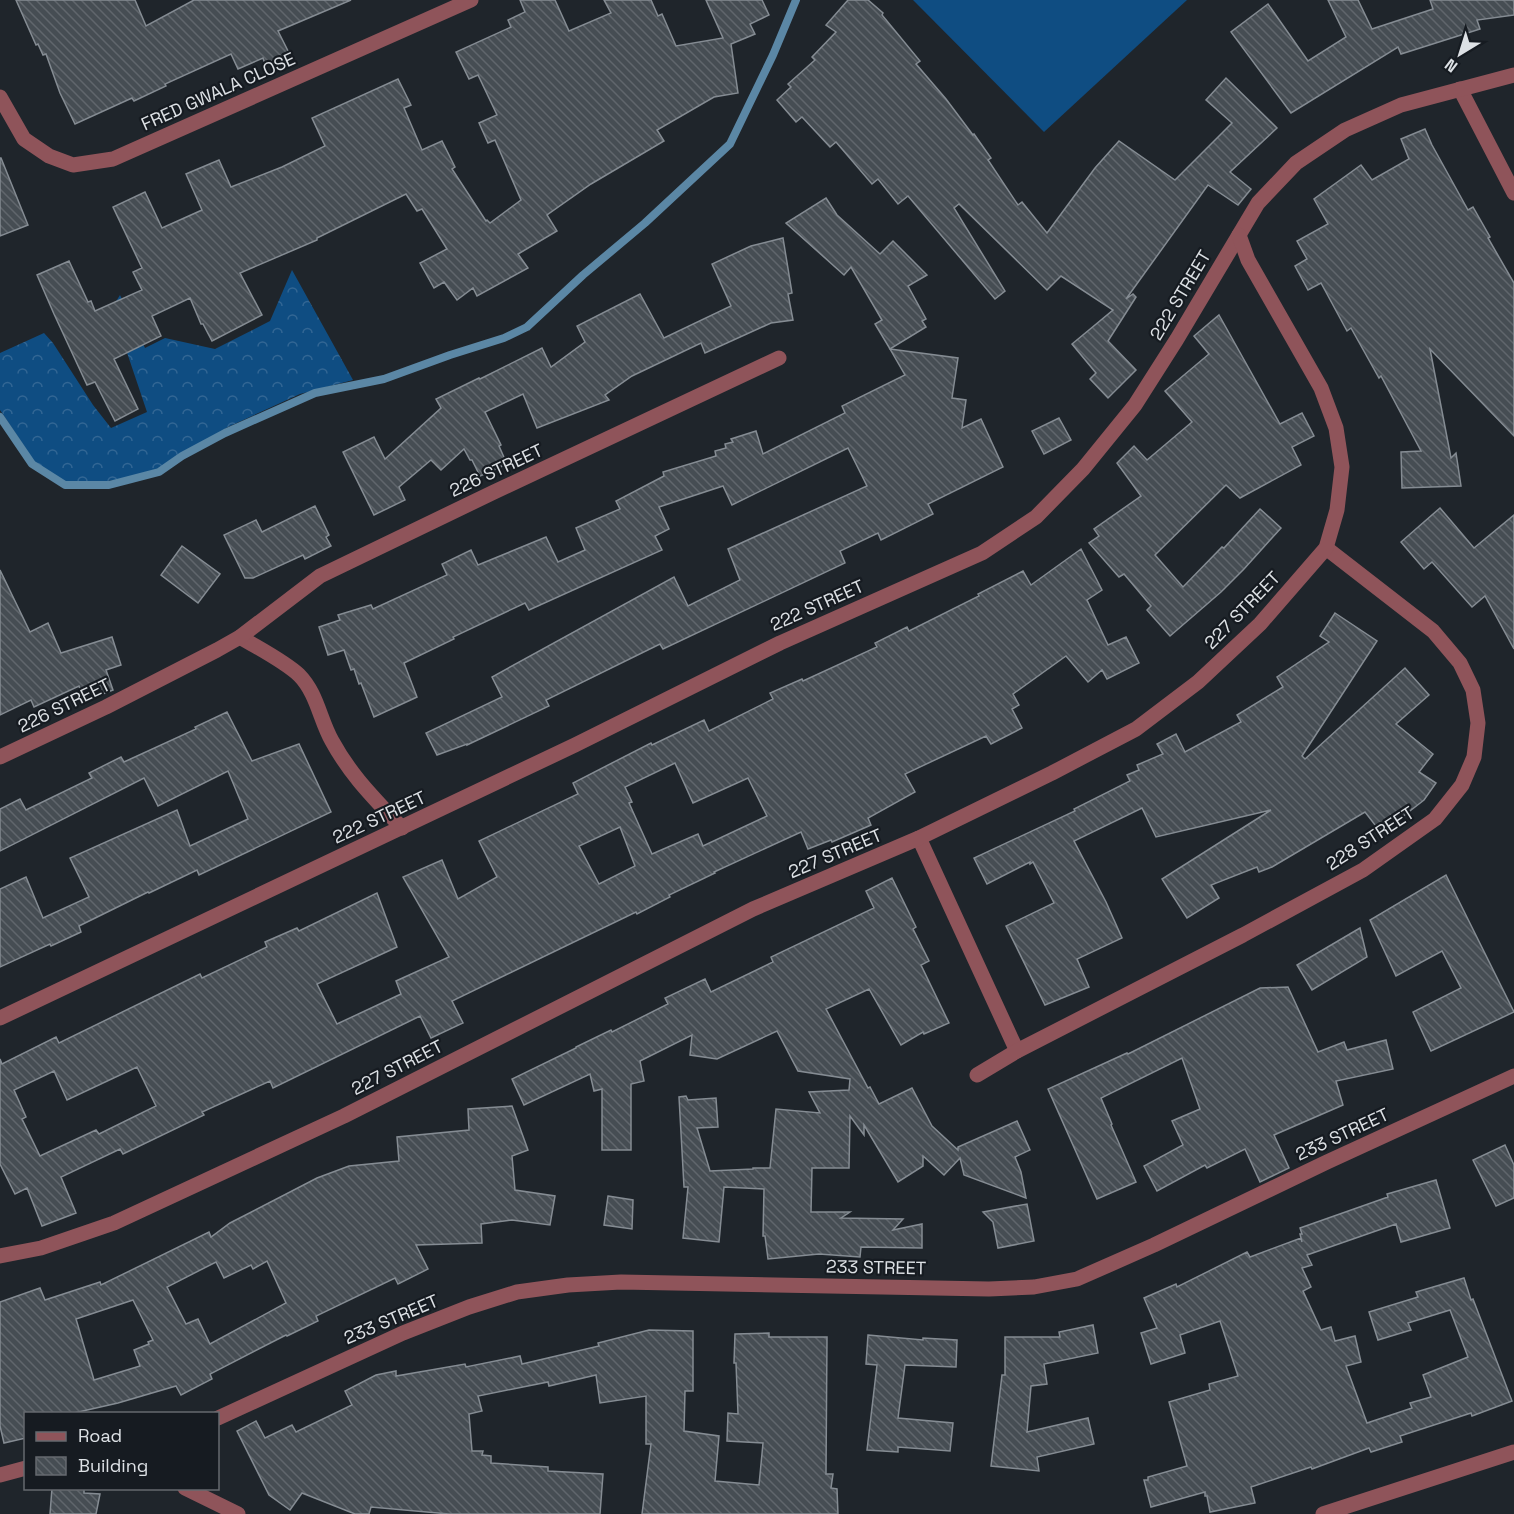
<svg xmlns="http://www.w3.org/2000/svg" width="1514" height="1514" font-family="'Space Grotesk',sans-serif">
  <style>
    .grass { fill: #0f4d82 }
    .forest { fill: url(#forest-crowns) }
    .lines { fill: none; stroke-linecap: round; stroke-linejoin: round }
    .stream { stroke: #5b87a5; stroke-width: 8 }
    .building { fill: url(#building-back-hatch); stroke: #858c93; stroke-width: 1.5; fill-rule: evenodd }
    .minor { stroke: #8f545a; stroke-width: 15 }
    .labels { text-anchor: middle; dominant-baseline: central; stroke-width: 4.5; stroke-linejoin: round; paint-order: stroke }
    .street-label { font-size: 18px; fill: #dde1e5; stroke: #161b21 }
  </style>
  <defs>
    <pattern id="forest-crowns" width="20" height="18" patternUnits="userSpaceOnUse" patternTransform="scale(1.5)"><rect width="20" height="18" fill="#0f4d82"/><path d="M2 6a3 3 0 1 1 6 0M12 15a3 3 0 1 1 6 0" fill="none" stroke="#326694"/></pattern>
    <pattern id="building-back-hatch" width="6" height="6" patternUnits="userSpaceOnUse" patternTransform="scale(1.5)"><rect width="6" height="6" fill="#464d53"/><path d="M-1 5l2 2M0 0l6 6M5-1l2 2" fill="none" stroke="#60666c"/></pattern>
  </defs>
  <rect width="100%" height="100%" fill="#1f252b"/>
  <path class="grass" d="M913,0H1187L1044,132Z"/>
  <path class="forest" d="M292,270L353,380L300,394L228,427L171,463L136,478L69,485L38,467L0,410V353L44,333L53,343L93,405L111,428L147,412L112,308L120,295L145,348L165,338L215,349L270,321Z"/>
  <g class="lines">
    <path class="stream" d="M0,417L32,464L65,485H109L159,472L182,456L225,433L315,393L384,379L450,355L504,338L527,327L583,275L645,223L730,144L773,55L796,0"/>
  </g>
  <g class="building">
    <path d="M16,0H135L146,26L194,0H351L278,31L289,53L265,64L263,58L238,69L231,54L165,84L166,86L134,101L132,98L75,124L60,93L46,54L43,55L38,44L36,45Z"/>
    <path d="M520,0H555L569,31L611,13L604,0H651L658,16L662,14L676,46L723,38L706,0H762L769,15L750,24L755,34L731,44L738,93L714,97L657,130L664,141L591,184L547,215L557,231L518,254L528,268L477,296L473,288L457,300L444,282L434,288L420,263L447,249L422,209L417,211L406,194L317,238V240L240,273L262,315L212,341L203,324H201L190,298L152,316L161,336L114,359L138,409L115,421L95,382L87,385L54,314L37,275L69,261L88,302L91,301L95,311L142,290L133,272L142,268L113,207L145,192L162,228L202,210L186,174L219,160L231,187L282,167L325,146L312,118L398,79L411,105L404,108L422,150L442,141L455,167L452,169L486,221L487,220L490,223L521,200L495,140L488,143L479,123L497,115L478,75L469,79L456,52L511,27L508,20L525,12Z"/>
    <path d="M848,0H868L883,13L882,15L920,61L916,64L946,99L973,135L974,134L991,158L988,160L1018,205L1022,202L1047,233L1095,168L1119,141L1175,180L1232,123L1206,100L1226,78L1277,128L1230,172L1251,189L1238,205L1208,185L1126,299L1133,294L1136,297L1108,341L1136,370L1108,398L1090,379L1096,373L1072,344L1113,310L1061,276L1047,290L959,204L954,208L1005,291L995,299L908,196L898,204L878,179L872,184L836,142L830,147L802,117L796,122L777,100L791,87L788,84L815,60L812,57L836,32L826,25Z"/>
    <path d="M1328,0H1358L1372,29L1433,9L1430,0H1514V15L1477,20L1480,29L1401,54L1398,47L1291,113L1231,32L1268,4L1308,61L1346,37Z"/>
    <path d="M1425,129L1432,145L1468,210L1473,207L1490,237L1488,238L1514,283V436L1430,349L1451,458L1456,453L1461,486L1402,488L1401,452L1421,451L1381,376L1379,378L1351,328L1347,331L1321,283L1308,290L1295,266L1307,259L1297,241L1328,224L1314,199L1361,165L1372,180L1409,159L1401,139Z"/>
    <path d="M0,158H1L28,225L0,236Z"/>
    <path d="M826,198L837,215L880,254L893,241L927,275L908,286L926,319L922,321L926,327L890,349L875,324L882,320L851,267L844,275L786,223Z"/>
    <path d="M783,238L792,293L788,294L793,320L771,323L705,353L701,343L632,376L605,395L609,400L537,428L523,394L485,412L501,445L499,446L507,464L480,476L472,460H470L464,449L441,470L431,460L399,487L405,500L374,515L343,452L374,437L385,459L441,408L436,399L479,378L480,379L542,348L551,367L585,342L577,326L640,294L664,338L731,306L712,264L751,246Z"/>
    <path d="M1219,315L1280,424L1302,413L1314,436L1292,447L1301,465L1240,498L1226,485L1155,555L1183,587L1222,547L1224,548L1260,509L1281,528L1244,569L1221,592L1170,636L1147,610L1151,606L1124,574L1119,577L1089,543L1099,536L1094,529L1141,496L1117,463L1134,446L1147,460L1192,422L1165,391L1209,354L1194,336Z"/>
    <path d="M890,349L958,358L952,398L966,400L962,428L981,419L1003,467L928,504L933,514L881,540L878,533L840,551L845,563L663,649L660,644L546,700L549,706L467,745V744L437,755L426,733L502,697L492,677L674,577L688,606L740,580L728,549L867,486L848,448L732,505L723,486L659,507L669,529L655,536L662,550L529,610L525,603L453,637L454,639L404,663L417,697L374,717L361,683L359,684L354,669L351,670L344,650L328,655L319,627L340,620L338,615L371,605L373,609L447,575L442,564L471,550L478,565L546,537L558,562L585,550L576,528L620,509L616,501L664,476L663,472L716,456L715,451L726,448L725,444L733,442L731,439L756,431L763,454L845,413L842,406L905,375Z"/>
    <path d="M1059,418L1071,440L1044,454L1032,431Z"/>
    <path d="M315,506L329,535L326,537L331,546L305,559L303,555L253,578H245L224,535L256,520L262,532Z"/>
    <path d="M1440,508L1474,548L1514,515V649L1485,596L1472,607L1432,562L1424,569L1401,542Z"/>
    <path d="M182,546L220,574L198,603L161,575Z"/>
    <path d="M1081,549L1102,590L1087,600L1108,645L1126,637L1139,663L1107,679L1102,670L1088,682L1066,656L1013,694L1019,705L1012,709L1022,728L991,744L986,736L905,774L915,792L868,818L871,825L832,842L831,840L808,849L801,832L714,872L715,873L669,895L670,897L637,914L636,912L452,1001L463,1023L431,1038L420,1016L273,1088L270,1081L202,1112L204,1115L123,1154L120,1149L61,1177L76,1213L42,1226L27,1188L15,1194L0,1164V1059L2,1064L56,1037L59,1043L200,974L202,978L267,947L265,942L297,928L299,931L377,893L397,947L317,984L337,1024L401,994L396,981L449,957L403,877L442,860L458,899L497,877L479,841L578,794L573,783L651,743L652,745L704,720L709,731L773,699L770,693L802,679L803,681L877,647L875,643L907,627L909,631L979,596L978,594L1023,571L1031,585ZM675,763L693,803L748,778L767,816L703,846L698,834L652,854L629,803L632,802L625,787ZM620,827L635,866L599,884L579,846ZM137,1067L156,1106L99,1134L96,1130L40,1156L22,1119L26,1117L14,1090L54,1071L67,1100Z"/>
    <path d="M0,570L30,632L48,623L61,653L112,637L121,665L106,670L113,690L84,701L79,686L34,707L31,700L0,715Z"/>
    <path d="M1335,613L1377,641L1302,756L1305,759L1405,668L1429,695L1396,724L1433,754L1419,772L1436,783L1424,800L1388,828L1386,825L1379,830L1365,812L1272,867L1259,872L1257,867L1211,885L1219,898L1187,918L1162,879L1271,810L1156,837L1142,808L1074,841L1106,902L1122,938L1077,959L1089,987L1045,1005L1006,926L1054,903L1033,862L1030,864V862L987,884L974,858L1075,811L1074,809L1130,781L1127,775L1139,770L1137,765L1163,754L1157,744L1176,734L1185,752L1241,722L1237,715L1283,687L1277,677L1329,642L1320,636Z"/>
    <path d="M227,712L252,761L299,744L331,812L199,875L197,870L149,893L148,892L79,926L81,932L51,946L50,944L0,967V889L26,877L43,918L89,897L70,858L177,810L190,846L248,819L228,771L158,806L144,778L0,851V809L20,799L26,810L92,778L89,773L121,757L124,762L196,729L195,727Z"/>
    <path d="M1446,875L1514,1012L1431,1051L1413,1012L1461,988L1442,951L1396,976L1370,920Z"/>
    <path d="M892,878L916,927L913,929L929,961L921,965L949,1023L924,1034L923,1032L901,1045L869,989L826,1009L868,1088L870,1087L879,1104L912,1088L932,1126L958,1150V1147L1017,1121L1030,1150L1015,1157L1021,1172L1026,1198L964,1175L960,1158L944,1175L923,1156V1166L898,1182L864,1125V1135L850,1116L849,1168H812L811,1212H850L841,1218L903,1219L893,1230L922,1224V1248L861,1247L860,1257L819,1254L768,1259L765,1236H763L764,1189L724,1187L719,1242L683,1238L688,1187H684L679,1097L686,1096L688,1100L716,1098L718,1127L697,1128L710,1171L753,1169V1168H770L776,1109L820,1113L809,1092L849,1090L850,1079L798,1071L777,1031L717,1059L690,1055L692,1035L640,1061L644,1081L631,1084V1150H602V1089L594,1091L590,1074L524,1105L512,1079L576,1048V1047L611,1030L612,1032L668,1004L665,998L705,979L711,992L773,962L771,957L874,908L866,891Z"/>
    <path d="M1360,928L1367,957L1312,990L1297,965Z"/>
    <path d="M1288,987L1318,1052L1344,1042L1347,1050L1386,1040L1393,1069L1336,1081L1343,1105L1274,1135L1289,1168L1260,1182L1245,1149L1207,1168L1205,1165L1157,1191L1144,1166L1183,1145L1172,1121L1200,1109L1182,1058L1101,1098L1112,1124L1111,1125L1136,1182L1097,1199L1048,1089L1127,1053L1128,1054L1260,988Z"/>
    <path d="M512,1106L528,1150L512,1156L515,1190L555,1196L550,1225L512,1220L481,1224L482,1243L416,1245L428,1269L398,1284L395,1278L316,1316L318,1321L287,1336L286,1335L210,1374L212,1379L181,1395L176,1386L118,1403L74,1413H26V1438L4,1443L0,1426V1302L40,1288L45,1300L100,1282L101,1285L209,1232L211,1237L230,1223L317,1178L349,1166L399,1161L397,1137L469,1130L468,1109ZM267,1261L286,1303L210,1344L198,1319L186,1324L167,1287L216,1262L224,1278L251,1265L253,1269ZM133,1300L153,1340L148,1342L149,1344L134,1350L140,1366L94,1380L76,1319Z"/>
    <path d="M1505,1145L1514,1165V1198L1496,1206L1473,1160Z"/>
    <path d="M1436,1180L1450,1228L1401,1242L1396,1224L1307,1255L1312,1265L1302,1268L1311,1287L1303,1291L1321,1330L1331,1327L1335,1341L1355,1336L1361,1362L1346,1366L1367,1423L1412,1408L1410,1403L1431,1397L1423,1375L1468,1357L1450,1310L1408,1323L1411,1330L1378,1340L1369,1312L1418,1297L1416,1292L1464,1278L1471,1300L1473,1299L1512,1401L1472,1416L1471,1413L1400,1436L1402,1442L1371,1452L1369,1448L1312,1469L1311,1467L1251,1487L1255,1503L1210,1512L1207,1496H1205V1492L1151,1507L1144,1480H1148V1477L1187,1466L1169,1402L1210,1390L1209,1384L1238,1376L1220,1321L1180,1335L1185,1353L1151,1364L1141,1333L1157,1328L1144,1298L1176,1284L1177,1287L1247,1252L1250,1257L1301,1238L1302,1242L1300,1234H1302L1300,1228L1388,1197L1387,1194Z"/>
    <path d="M608,1196L633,1200L632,1229L604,1225Z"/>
    <path d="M1027,1204L1034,1241L998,1248L993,1222L983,1212Z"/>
    <path d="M1093,1325L1098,1353L1044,1364L1047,1384L1031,1386L1027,1432L1088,1418L1094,1444L1037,1457L1039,1471L991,1466L1002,1375H1005V1337H1060L1059,1332Z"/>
    <path d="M649,1330L693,1331V1391H685L684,1431L719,1436L715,1481L759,1485L763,1443L727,1441L728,1413L738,1414L736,1363H734L735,1334L769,1333V1337H827L826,1474H833L831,1488L837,1489L838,1514H642L651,1444H646V1396L600,1403L596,1375L549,1386L548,1382L478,1396L482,1411L469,1414L472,1451H483L482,1455L491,1456V1463L548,1467V1471L603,1474L600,1514H449L371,1507L369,1514H355L302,1493L290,1510L269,1495L237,1431L256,1421L265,1438L292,1425L296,1432L352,1405L345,1391L376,1375L396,1371V1376L465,1364L466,1367L520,1356L522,1364L599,1346L598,1343Z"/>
    <path d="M868,1335L923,1340V1338L957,1340L956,1367L905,1365L898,1418L953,1423L950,1451L898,1447V1452L867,1450L877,1365L866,1364Z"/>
    <path d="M52,1488H84V1493L100,1494L96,1514H50Z"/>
  </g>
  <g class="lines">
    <g class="minor">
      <path d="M1460,89L1514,193"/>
      <path d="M0,97L24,139L49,156L73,165L113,159L471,0"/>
      <path d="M240,637C258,648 284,661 299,675C317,693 320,720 332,741C351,776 375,799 402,828"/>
      <path d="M0,757L106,707L217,650L240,637L320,576L494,492L779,358"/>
      <path d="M919,838L1017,1051"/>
      <path d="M0,1018L575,745L780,643L982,553L1036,517L1083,469L1135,405L1177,339L1258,203L1296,163L1345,130L1401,105L1514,75"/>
      <path d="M977,1075L1017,1051L1243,935L1363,870L1435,819L1462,785L1474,757L1478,723L1473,690L1460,663L1433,631L1326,548"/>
      <path d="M0,1256L41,1248L114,1223L344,1116L753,909L919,838L1052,773L1136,729L1198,682L1260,624L1326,548L1337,510L1342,467L1336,428L1321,388L1248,260L1239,235"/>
      <path d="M218,1418L403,1333L469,1307L517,1292L568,1285L621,1282L989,1289L1034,1287L1077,1279L1154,1245L1327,1162L1514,1076"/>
      <path d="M0,1475L26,1468"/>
      <path d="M185,1488L238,1514"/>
      <path d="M1323,1514L1514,1452"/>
    </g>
  </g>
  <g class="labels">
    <g class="street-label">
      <text transform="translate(218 91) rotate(-24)">FRED GWALA CLOSE</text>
      <text transform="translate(1180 295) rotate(-59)">222 STREET</text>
      <text transform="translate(496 470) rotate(-25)">226 STREET</text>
      <text transform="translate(817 605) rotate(-24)">222 STREET</text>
      <text transform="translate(1242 610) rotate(-46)">227 STREET</text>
      <text transform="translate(64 705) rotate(-26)">226 STREET</text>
      <text transform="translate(379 817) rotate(-25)">222 STREET</text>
      <text transform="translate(1370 838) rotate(-33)">228 STREET</text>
      <text transform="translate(835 853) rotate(-23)">227 STREET</text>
      <text transform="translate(397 1067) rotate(-27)">227 STREET</text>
      <text transform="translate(1342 1134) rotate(-25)">233 STREET</text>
      <text transform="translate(876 1267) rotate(1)">233 STREET</text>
      <text transform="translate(391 1319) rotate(-23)">233 STREET</text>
    </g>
  </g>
  <rect x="24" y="1412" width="195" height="78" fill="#161b21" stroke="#666a6f" stroke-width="1.5"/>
  <rect x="36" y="1432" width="30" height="9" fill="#8f545a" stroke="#666a6f" stroke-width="1.5"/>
  <text x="78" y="1442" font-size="18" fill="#dde1e5">Road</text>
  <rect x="36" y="1457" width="30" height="18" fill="url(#building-back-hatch)" stroke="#666a6f" stroke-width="1.5"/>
  <text x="78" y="1472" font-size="18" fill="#dde1e5">Building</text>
  <g transform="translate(1460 54) rotate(218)" stroke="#161b21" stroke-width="4.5" paint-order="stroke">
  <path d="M0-4.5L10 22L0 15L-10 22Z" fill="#dde1e5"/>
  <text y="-9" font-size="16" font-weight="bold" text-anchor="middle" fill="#dde1e5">N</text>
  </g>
</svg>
